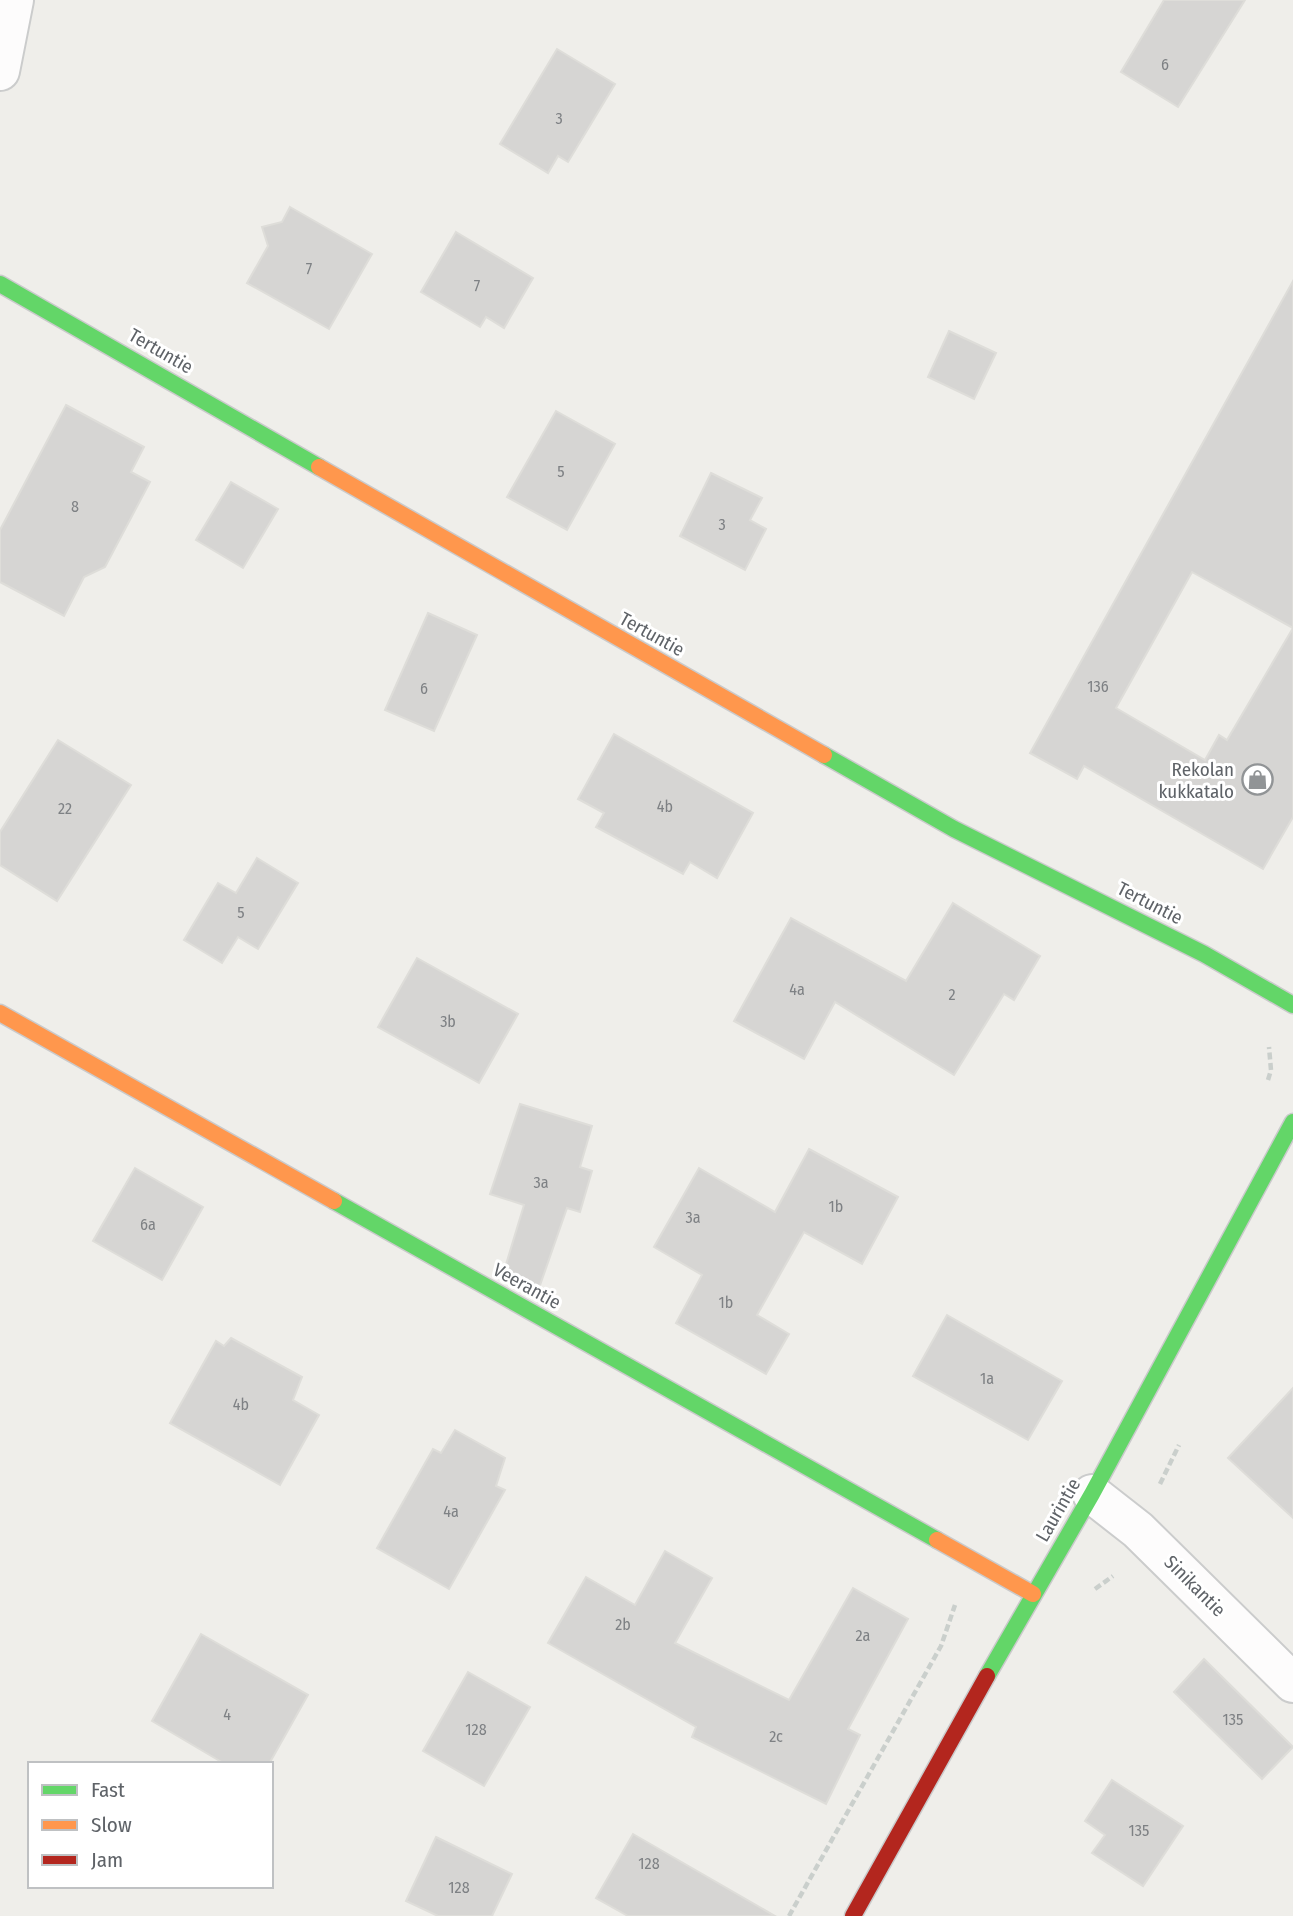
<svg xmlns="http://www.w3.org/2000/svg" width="1293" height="1916" font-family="'Fira Sans Condensed',sans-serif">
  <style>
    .building { fill: #d6d5d3; stroke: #deddd9; stroke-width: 2 }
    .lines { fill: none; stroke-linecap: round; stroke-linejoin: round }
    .street-casing { stroke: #cbcccc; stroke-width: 42 }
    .fast-casing { stroke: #cacacb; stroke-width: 19 }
    .slow-casing { stroke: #cacacb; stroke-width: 19 }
    .jam-casing { stroke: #cacacb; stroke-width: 19 }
    .path { stroke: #cacfcc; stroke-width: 4.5; stroke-dasharray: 7 3.5; stroke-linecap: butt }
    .street { stroke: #fdfcfc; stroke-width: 38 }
    .fast { stroke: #63d668; stroke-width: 16 }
    .slow { stroke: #ff974d; stroke-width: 16 }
    .jam { stroke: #b3261e; stroke-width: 16 }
    .labels { text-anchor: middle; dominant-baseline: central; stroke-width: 6; stroke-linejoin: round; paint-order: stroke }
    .number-label { font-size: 16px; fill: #7e8184 }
    .street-label { font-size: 19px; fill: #5f6368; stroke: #fff }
    .poi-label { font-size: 19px; fill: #5f6368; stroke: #fff; text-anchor: end }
  </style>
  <rect width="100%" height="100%" fill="#efeeea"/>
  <g class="building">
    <path d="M1164,0H1245L1178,107L1121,72Z"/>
    <path d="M557,49L615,84L568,162L558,156L548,173L500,144Z"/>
    <path d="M290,207L372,254L329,329L247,283L268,246L262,227L282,222Z"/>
    <path d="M456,232L533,278L504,328L486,317L480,327L421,292Z"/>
    <path d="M1293,281V628L1192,572L1116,708L1205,760L1219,735L1227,740L1293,628V817L1263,869L1084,766L1077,779L1030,753Z"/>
    <path d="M949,331L996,353L974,399L928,377Z"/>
    <path d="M66,405L144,447L131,472L150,482L105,567L84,577L64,616L0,582V530Z"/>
    <path d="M556,411L615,444L567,530L507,497Z"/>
    <path d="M711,473L762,498L750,520L766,529L745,570L680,536Z"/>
    <path d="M231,482L278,509L243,568L196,540Z"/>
    <path d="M428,613L477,635L434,731L385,710Z"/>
    <path d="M614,734L753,813L717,878L690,862L683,874L596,827L604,813L578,799Z"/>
    <path d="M58,740L131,785L57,901L0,865V832Z"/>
    <path d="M257,858L298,883L258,949L238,937L222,963L184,940L218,883L236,893Z"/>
    <path d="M953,903L1040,956L1014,1000L1004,994L954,1075L835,1002L804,1059L734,1021L791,918L906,981Z"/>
    <path d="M417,958L518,1014L479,1083L378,1027Z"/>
    <path d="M520,1104L592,1126L580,1167L592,1171L580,1212L567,1208L538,1291L504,1271L524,1205L490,1194Z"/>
    <path d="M809,1149L898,1197L862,1264L804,1232L757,1315L789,1334L766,1374L676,1323L702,1275L654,1247L699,1168L775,1212Z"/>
    <path d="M135,1168L203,1207L162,1280L93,1241Z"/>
    <path d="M947,1315L1062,1381L1028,1440L913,1376Z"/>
    <path d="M231,1338L302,1377L293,1400L319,1415L280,1485L170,1423L216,1341L224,1346Z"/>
    <path d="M1293,1388V1518L1228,1458Z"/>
    <path d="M455,1430L505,1458L496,1486L505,1490L449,1589L377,1548L433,1449L441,1453Z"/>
    <path d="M665,1551L712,1578L675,1643L789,1700L853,1588L908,1619L848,1729L860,1735L826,1804L692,1737L696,1727L548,1643L586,1577L635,1605Z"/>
    <path d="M201,1634L308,1695L269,1764H225L152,1721Z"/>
    <path d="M1204,1659L1293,1747L1262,1779L1174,1692Z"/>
    <path d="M468,1672L530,1707L484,1786L423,1751Z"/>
    <path d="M1112,1780L1183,1826L1143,1886L1092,1853L1105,1835L1085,1821Z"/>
    <path d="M633,1834L775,1916H628L596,1898Z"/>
    <path d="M436,1837L512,1874L492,1916H438L406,1901Z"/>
  </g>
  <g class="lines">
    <defs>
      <g id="street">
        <path d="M0,71L14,0"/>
        <path d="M1092,1494L1138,1530L1293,1683"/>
      </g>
      <g id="fast">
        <path d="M0,284L319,467"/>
        <path d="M824,755L954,829L1204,954L1293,1005"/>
        <path d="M334,1201L937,1540"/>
        <path d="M987,1676L1092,1494L1293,1122"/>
      </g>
      <g id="slow">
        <path d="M319,467L824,755"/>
        <path d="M0,1013L334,1201"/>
        <path d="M937,1540L1033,1594"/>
      </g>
      <path id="jam" d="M853,1916L987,1676"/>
    </defs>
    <use href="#street" class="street-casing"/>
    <use href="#fast" class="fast-casing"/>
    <use href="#slow" class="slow-casing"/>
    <use href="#jam" class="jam-casing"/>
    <g class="path">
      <path d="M1268,1080L1271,1070L1269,1047"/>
      <path d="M1160,1484L1179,1445"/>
      <path d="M1095,1589L1113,1576"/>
      <path d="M789,1916L941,1646L955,1605"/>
    </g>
    <use href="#street" class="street"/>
    <use href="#fast" class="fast"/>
    <use href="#slow" class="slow"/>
    <use href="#jam" class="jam"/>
  </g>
  <defs>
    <symbol id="shop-ring" viewBox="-11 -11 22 22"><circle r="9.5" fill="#fff" stroke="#919496" stroke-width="1.5"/><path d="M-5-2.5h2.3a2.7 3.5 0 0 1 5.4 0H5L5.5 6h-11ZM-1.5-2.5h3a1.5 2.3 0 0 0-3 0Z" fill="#919496"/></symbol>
  </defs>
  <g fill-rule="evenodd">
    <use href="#shop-ring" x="1240" y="762" width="35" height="35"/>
  </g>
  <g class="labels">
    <g class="number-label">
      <text x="1165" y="64">6</text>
      <text x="559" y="118">3</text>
      <text x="309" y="268">7</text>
      <text x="477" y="285">7</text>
      <text x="561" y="471">5</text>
      <text x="75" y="506">8</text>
      <text x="722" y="524">3</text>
      <text x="1098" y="686">136</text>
      <text x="424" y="688">6</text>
      <text x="665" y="806">4b</text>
      <text x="65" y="808">22</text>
      <text x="241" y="912">5</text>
      <text x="797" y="989">4a</text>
      <text x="952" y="994">2</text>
      <text x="448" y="1021">3b</text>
      <text x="541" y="1182">3a</text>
      <text x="836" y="1206">1b</text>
      <text x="693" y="1217">3a</text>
      <text x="148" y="1224">6a</text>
      <text x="726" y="1302">1b</text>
      <text x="987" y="1378">1a</text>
      <text x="241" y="1404">4b</text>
      <text x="451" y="1511">4a</text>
      <text x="623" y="1624">2b</text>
      <text x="863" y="1635">2a</text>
      <text x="227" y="1714">4</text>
      <text x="1233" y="1719">135</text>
      <text x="476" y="1729">128</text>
      <text x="776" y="1736">2c</text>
      <text x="1139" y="1830">135</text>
      <text x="649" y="1863">128</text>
      <text x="459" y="1887">128</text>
    </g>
    <g class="street-label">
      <text transform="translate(161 351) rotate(30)">Tertuntie</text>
      <text transform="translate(652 634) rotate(29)">Tertuntie</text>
      <text transform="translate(1150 903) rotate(27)">Tertuntie</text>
      <text transform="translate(527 1286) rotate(29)">Veerantie</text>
      <text transform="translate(1058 1510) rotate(-60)">Laurintie</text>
      <text transform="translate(1195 1586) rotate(45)">Sinikantie</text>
    </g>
    <g class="poi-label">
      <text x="1234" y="769">Rekolan<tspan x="1234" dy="22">kukkatalo</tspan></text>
    </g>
  </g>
  <rect x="28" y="1762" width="245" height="126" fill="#ffffff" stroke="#bfc1c3" stroke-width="2"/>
  <rect x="42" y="1785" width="35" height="10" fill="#63d668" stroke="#bfc1c3" stroke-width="2"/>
  <text x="91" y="1797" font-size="21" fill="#5f6368">Fast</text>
  <rect x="42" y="1820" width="35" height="10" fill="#ff974d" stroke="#bfc1c3" stroke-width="2"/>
  <text x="91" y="1832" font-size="21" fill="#5f6368">Slow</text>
  <rect x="42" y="1855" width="35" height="10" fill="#b3261e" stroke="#bfc1c3" stroke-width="2"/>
  <text x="91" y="1867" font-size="21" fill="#5f6368">Jam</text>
</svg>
